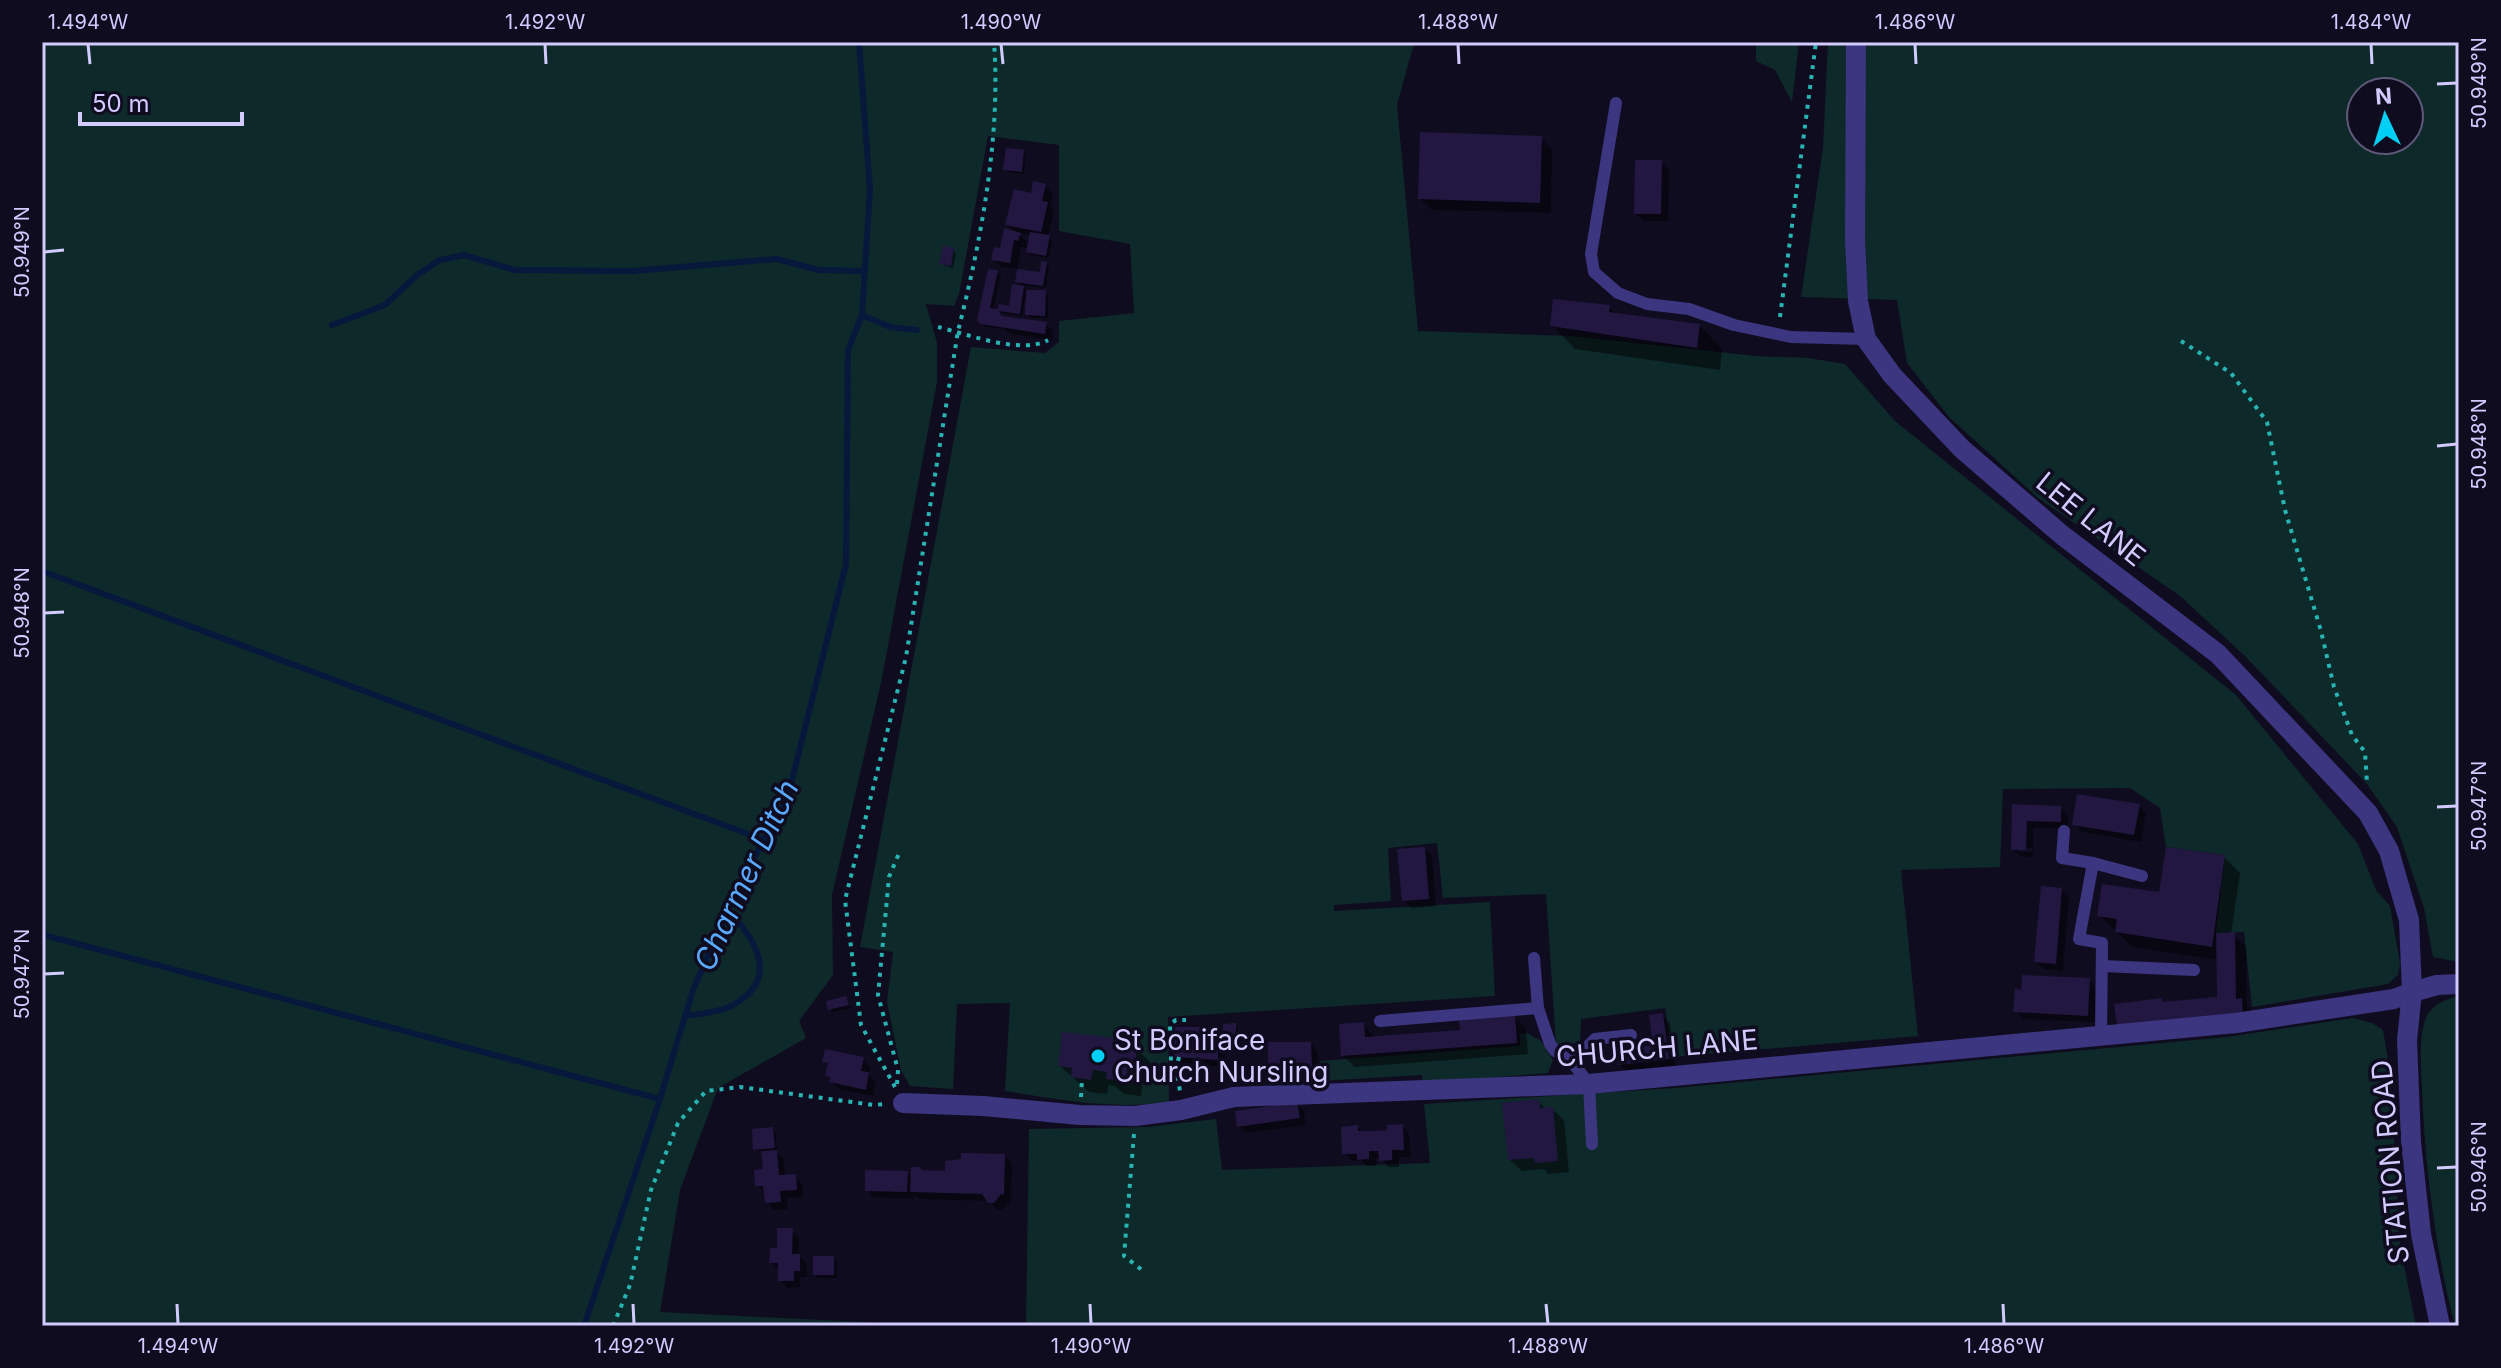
<svg xmlns="http://www.w3.org/2000/svg" width="2501" height="1368" font-family="Inter,sans-serif">
  <style>
    .green { fill: #0e292a; fill-rule: evenodd }
    .shadow { fill: #0007; fill-rule: evenodd }
    .lines { fill: none; stroke-linecap: round; stroke-linejoin: round }
    .stream { stroke: #07183d; stroke-width: 6 }
    .building { fill: #221741 }
    .path { stroke: #29b4b4; stroke-width: 4; stroke-dasharray: 4 6; stroke-linecap: butt }
    .service { stroke: #3c3580; stroke-width: 12 }
    .minor { stroke: #3c3580; stroke-width: 20 }
    .tertiary { stroke: #3c3580; stroke-width: 20 }
    .ticks { fill: none; stroke: #d3caff; stroke-width: 3 }
    .poi-dot { fill: #00cff5; stroke: #100c20; stroke-width: 3 }
    .labels { text-anchor: middle; dominant-baseline: central; stroke-width: 7; stroke-linejoin: round; paint-order: stroke }
    .street-label { font-size: 28px; fill: #d3caff; stroke: #100c20 }
    .poi-label { font-size: 28px; fill: #d3caff; stroke: #100c20; text-anchor: start }
    .water-label { font-size: 30px; font-style: italic; fill: #58a9ff; stroke: #100c20 }
    .neatline { fill: none; stroke: #d3caff; stroke-width: 3 }
    .ticks-label { font-size: 20px; text-anchor: middle; fill: #d3caff }
  </style>
  <rect width="100%" height="100%" fill="#100c20"/>
  <g class="green">
    <path d="M42,42H1417L1412,50L1397,105L1418,331L1571,336L1756,356L1808,358L1845,364L1895,421L2236,695L2358,844L2376,890L2390,906L2400,963L2398,975L2388,984L2252,1007L2244,932L2216,933L2225,855L2166,847L2160,808L2130,788L2003,789L2000,867L1901,870L1918,1036L1673,1057L1665,1008L1581,1019L1580,1043L1556,1044L1546,894L1443,898L1437,843L1388,848L1391,901L1334,905V911L1490,902L1495,996L1168,1017L1169,1102C1113,1110 1060,1100 1005,1091L1010,1003L957,1004L953,1089L910,1086L901,1070L887,1002L893,952L860,947L971,347L1045,353L1059,342V321L1134,313L1130,244L1059,231V145L988,136L959,294L954,306L926,304L937,343V382L882,678L832,895L833,975L799,1021L806,1038L718,1088L680,1190L660,1312L942,1326H42Z"/>
    <path d="M1756,42H1799L1792,102L1775,70L1756,61Z"/>
    <path d="M1828,42H2455L2459,148V962L2433,957L2424,908L2397,827L2367,784L2245,656L2180,596L2038,498L1949,417L1907,363L1897,300L1801,297L1823,148ZM2361,92H2409V140H2361Z"/>
    <path d="M2459,996V1326H2455C2435,1248 2425,1168 2422,1088C2421,1069 2418,1031 2428,1014C2435,1003 2447,999 2459,996Z"/>
    <path d="M2353,1018L2372,1023L2383,1030L2390,1071L2400,1245L2416,1326H1026L1029,1129L1148,1127L1216,1119L1222,1170L1430,1163L1424,1104L1675,1088L2227,1037Z"/>
    <path d="M1527,1033L1541,1041L1553,1060L1548,1073L1423,1083L1422,1075L1319,1081L1320,1061L1520,1046V1034Z"/>
  </g>
  <g class="shadow">
    <path d="M1541,138L1552,149L1551,213L1432,210L1420,199Z"/>
    <path d="M1023,152L1026,155L1024,174L1009,172L1006,169Z"/>
    <path d="M1661,162L1669,170L1668,221H1643L1636,213Z"/>
    <path d="M1045,186L1053,194L1050,207L1054,211L1048,236L1052,240L1049,258L1032,255L1029,249L1021,247L1017,269L1001,267L993,260L1016,233L1007,225L1032,195ZM1018,233L1031,235L1030,245Z"/>
    <path d="M953,250L956,253L953,268L945,266L942,263Z"/>
    <path d="M1046,264L1049,267L1046,288L1020,285L1017,281L1041,274Z"/>
    <path d="M997,272L1001,275L993,310L1000,312L1001,307L1010,308L1023,288L1028,292H1045L1048,295V318H1031L1027,315L1028,300L1025,299L1022,316L1002,313V318L1046,324L1053,331L1052,340L1010,334L1002,327V329L985,327L982,323Z"/>
    <path d="M1609,307L1617,315L1699,325L1722,349L1720,370L1575,349L1552,325Z"/>
    <path d="M2014,806L2060,808L2068,815V828H2033V848H2018V852H2033V857L2020,856L2013,849Z"/>
    <path d="M2139,806L2146,813L2141,842L2082,832L2074,824Z"/>
    <path d="M1424,849L1432,856L1436,906L1411,908L1403,900Z"/>
    <path d="M2224,857L2240,873L2231,934L2246,946L2247,1006L2253,1012L2119,1026L2161,1000L2164,1004L2219,999L2218,960L2133,947L2099,915L2161,895Z"/>
    <path d="M2061,889L2069,897L2063,971L2044,969L2036,962Z"/>
    <path d="M2089,980L2097,988L2095,1022L2023,1019L2016,1011Z"/>
    <path d="M846,998L851,1008L833,1012L830,1009Z"/>
    <path d="M1662,1015L1670,1023L1675,1066L1627,1072L1619,1064L1655,1047Z"/>
    <path d="M1514,1016L1526,1028L1528,1054L1355,1067L1343,1056L1364,1024L1375,1039L1462,1032Z"/>
    <path d="M1235,1025L1238,1029V1042L1228,1041L1225,1038V1067L1184,1064L1177,1056L1218,1029L1225,1037Z"/>
    <path d="M1113,1040L1120,1046L1136,1048L1152,1064L1150,1081H1143L1141,1096L1124,1094L1115,1086L1108,1085L1107,1094L1089,1092L1060,1066Z"/>
    <path d="M1311,1044L1318,1051V1074H1278L1270,1066Z"/>
    <path d="M863,1059L870,1067L869,1075L876,1082L873,1096L839,1089L827,1075L829,1066L825,1062Z"/>
    <path d="M1538,1101L1547,1110L1552,1109L1564,1120L1569,1172L1548,1174L1544,1169L1522,1171L1510,1160Z"/>
    <path d="M1297,1104L1304,1111L1306,1125L1247,1133L1239,1126Z"/>
    <path d="M1402,1126L1409,1134L1411,1157H1399V1167H1388L1381,1158H1376V1166H1367L1361,1160L1352,1161L1344,1153L1357,1127L1363,1133L1390,1132Z"/>
    <path d="M773,1129L776,1132L777,1153L784,1160L785,1177L795,1176L802,1184L803,1197L787,1198L788,1209L774,1210L767,1202L766,1194L757,1185L765,1171L763,1152L755,1149Z"/>
    <path d="M1004,1156L1012,1163L1011,1201L1001,1210H998L989,1201L919,1199L914,1194V1199L874,1197L867,1190L907,1173L912,1179L923,1173H947Z"/>
    <path d="M792,1230L799,1238V1256L807,1264V1277H800V1287L787,1288L780,1280V1271L771,1263Z"/>
    <path d="M833,1258L837,1261V1278H818L815,1275Z"/>
  </g>
  <g class="lines">
    <g class="stream">
      <path d="M862,315L890,327L917,330"/>
      <path d="M332,325L385,305L417,275L440,260L464,255L515,270L633,271L777,259L818,270L864,271"/>
      <path d="M42,571L764,840"/>
      <path d="M44,935L660,1099"/>
      <path d="M685,1016C699,1014 716,1013 729,1007C780,982 759,942 728,911"/>
      <path d="M584,1326L660,1099L693,990L741,881L787,800L846,564L848,350L862,315L870,190L859,42"/>
    </g>
  </g>
  <g class="building">
    <path d="M1420,132L1542,136L1540,203L1418,199Z"/>
    <path d="M1006,148L1024,150L1022,172L1003,170Z"/>
    <path d="M1635,160H1662L1661,214H1634Z"/>
    <path d="M1033,181L1046,184L1042,201L1048,202L1041,232L1005,225L1014,189L1031,193Z"/>
    <path d="M1004,228L1021,233L1018,241L1014,240L1010,263L991,260L994,247L1000,248Z"/>
    <path d="M1030,232L1050,235L1046,256L1026,252Z"/>
    <path d="M943,246L954,248L951,266L939,264Z"/>
    <path d="M1041,261L1047,262L1043,286L1015,282L1017,269L1040,272Z"/>
    <path d="M988,269L998,270L990,308L998,309L999,304L1009,306L1012,284L1024,286L1020,314L999,311L1002,316L1047,322L1045,334L980,324L977,320Z"/>
    <path d="M1026,290H1046L1045,316L1025,315Z"/>
    <path d="M1553,299L1610,305L1609,312L1700,324L1697,348L1550,326Z"/>
    <path d="M2077,794L2140,804L2134,835L2072,825Z"/>
    <path d="M2012,804L2061,806V822L2027,821L2026,850H2011Z"/>
    <path d="M1425,847L1429,899L1402,901L1397,849Z"/>
    <path d="M2166,847L2225,855L2212,947L2115,932L2117,919L2097,916L2102,884L2159,892Z"/>
    <path d="M2041,886L2062,888L2056,964L2034,962Z"/>
    <path d="M2235,932L2236,999L2242,998L2243,1013L2117,1026L2114,1004L2162,998V1002L2217,997L2216,933Z"/>
    <path d="M2022,975L2090,978L2088,1016L2013,1012L2015,988L2021,990Z"/>
    <path d="M846,996L849,1005L828,1010L826,1001Z"/>
    <path d="M1663,1013L1669,1059L1618,1065L1616,1050L1653,1045L1649,1015Z"/>
    <path d="M1515,1014L1517,1043L1341,1056L1339,1024L1364,1022L1365,1037L1460,1030L1459,1018Z"/>
    <path d="M1236,1023V1039H1223V1024Z"/>
    <path d="M1175,1027H1218V1060L1175,1057Z"/>
    <path d="M1062,1032L1114,1038L1113,1043L1137,1046L1135,1067L1128,1066L1126,1081L1106,1079L1107,1072L1093,1070L1091,1080L1071,1077L1072,1068L1058,1066Z"/>
    <path d="M1268,1042H1311L1312,1067H1268Z"/>
    <path d="M825,1049L864,1057L861,1071L869,1072L866,1090L829,1082L830,1077L825,1076L828,1063L822,1062Z"/>
    <path d="M1539,1099L1540,1108L1553,1107L1558,1161L1535,1163L1534,1158L1508,1160L1502,1103Z"/>
    <path d="M1297,1102L1300,1118L1237,1127L1235,1111Z"/>
    <path d="M1403,1124L1404,1150H1392V1160L1379,1161L1378,1151H1369V1159L1357,1160V1154H1342L1341,1127L1358,1125V1131H1372L1387,1130V1125Z"/>
    <path d="M773,1127L775,1148L753,1150L752,1129Z"/>
    <path d="M777,1150L779,1175L796,1174L797,1190L780,1191L781,1202L765,1203L763,1186H755L754,1170L763,1169L761,1151Z"/>
    <path d="M961,1153L1005,1154L1004,1195L1001,1194L994,1203H988L982,1194L910,1192L911,1167H921V1170L945,1171V1161L961,1159Z"/>
    <path d="M865,1170L908,1171L907,1192L865,1191Z"/>
    <path d="M777,1228H793L792,1254H800V1271H794V1281H778V1263H769L770,1248H777Z"/>
    <rect x="813" y="1256" width="21" height="19"/>
  </g>
  <g class="lines">
    <g class="path">
      <path d="M1780,317L1816,42"/>
      <path d="M938,327C967,334 1021,355 1048,340"/>
      <path d="M2181,341L2231,373L2267,422L2285,510L2321,631L2334,687L2352,735L2365,752L2367,783"/>
      <path d="M1179,1057L1176,1069L1180,1091"/>
      <path d="M1176,1069L1171,1061L1170,1024L1176,1020H1186"/>
      <path d="M897,1084L898,1070L878,995L889,877L900,851"/>
      <path d="M895,1087L861,1025L845,900L906,657L958,331C981,241 1001,136 994,42"/>
      <path d="M1081,1097L1082,1079"/>
      <path d="M1134,1134L1124,1256L1142,1270"/>
      <path d="M613,1326L630,1285L651,1190L678,1123L706,1091L740,1087L874,1105L885,1104"/>
    </g>
    <g class="service">
      <path d="M1616,103L1591,254L1594,272L1618,293L1647,304L1689,309L1734,325L1791,337L1866,339"/>
      <path d="M2064,831L2062,858L2093,863"/>
      <path d="M1534,958L1538,1008"/>
      <path d="M2102,966L2194,970"/>
      <path d="M1380,1021L1538,1008L1550,1044L1555,1051L1572,1062L1589,1084L1592,1144"/>
      <path d="M2101,1037L2102,943L2079,939L2093,863L2142,876"/>
      <path d="M1572,1062L1595,1039L1631,1035"/>
    </g>
    <path class="minor" d="M903,1103L983,1106L1080,1115L1135,1116L1181,1110L1234,1097L1589,1084L2236,1023L2394,999L2412,992"/>
    <g class="tertiary">
      <path d="M1856,42L1855,240L1858,301L1866,339L1892,375L1962,449L2062,535L2218,654L2368,813L2389,851L2409,920L2412,992L2407,1040L2411,1142L2421,1234L2440,1326"/>
      <path d="M2412,992L2437,985L2459,984"/>
    </g>
  </g>
  <path class="ticks" d="M88,44L90,64M545,44L546,64M1001,44L1003,64M1458,44L1459,64M1915,44L1916,64M2371,44L2372,64M2437,84L2457,83M44,252L64,250M2437,446L2457,444M44,613L64,612M2437,807L2457,806M44,974L64,973M2437,1168L2457,1167M177,1304L178,1324M633,1304L634,1324M1090,1304L1091,1324M1546,1304L1548,1324M2003,1304L2004,1324"/>
  <circle class="poi-dot" cx="1098" cy="1056" r="8"/>
  <g class="labels">
    <g class="street-label">
      <text transform="translate(2091 519) rotate(39)">LEE LANE</text>
      <text transform="translate(1657 1048) rotate(-5)">CHURCH LANE</text>
      <text transform="translate(2390 1162) rotate(-95)">STATION ROAD</text>
    </g>
    <g class="poi-label">
      <text x="1114" y="1040">St Boniface<tspan x="1114" dy="32">Church Nursling</tspan></text>
    </g>
    <g class="water-label">
      <text transform="translate(746 875) rotate(-65)">Charmer Ditch</text>
    </g>
  </g>
  <rect width="2501" height="1368" fill="none" stroke="#100c20" stroke-width="88"/>
  <g transform="translate(2385 116) rotate(356)"><circle r="38" fill="#100c20" stroke="#5e5879" stroke-width="2"/>
  <path d="M0-6L14 30L0 20L-14 30Z" fill="#00cff5"/>
  <text y="-12" font-size="22" font-weight="bold" text-anchor="middle" fill="#d3caff">N</text>
  </g>
  <path d="M80 112v12h162v-12" fill="none" stroke="#d3caff" stroke-width="4"/>
  <text x="92" y="112" font-size="24" fill="#d3caff" stroke="#100c20" stroke-width="6" paint-order="stroke">50 m</text>
  <rect x="44" y="44" width="2413" height="1280" class="neatline"/>
  <g class="ticks-label">
    <text x="88" y="29">1.494°W</text>
    <text x="545" y="29">1.492°W</text>
    <text x="1001" y="29">1.490°W</text>
    <text x="1458" y="29">1.488°W</text>
    <text x="1915" y="29">1.486°W</text>
    <text x="2371" y="29">1.484°W</text>
    <text transform="translate(2479 83) rotate(-90)" y="7">50.949°N</text>
    <text transform="translate(22 252) rotate(-90)" y="7">50.949°N</text>
    <text transform="translate(2479 444) rotate(-90)" y="7">50.948°N</text>
    <text transform="translate(22 613) rotate(-90)" y="7">50.948°N</text>
    <text transform="translate(2479 806) rotate(-90)" y="7">50.947°N</text>
    <text transform="translate(22 974) rotate(-90)" y="7">50.947°N</text>
    <text transform="translate(2479 1167) rotate(-90)" y="7">50.946°N</text>
    <text x="178" y="1353">1.494°W</text>
    <text x="634" y="1353">1.492°W</text>
    <text x="1091" y="1353">1.490°W</text>
    <text x="1548" y="1353">1.488°W</text>
    <text x="2004" y="1353">1.486°W</text>
  </g>
</svg>
